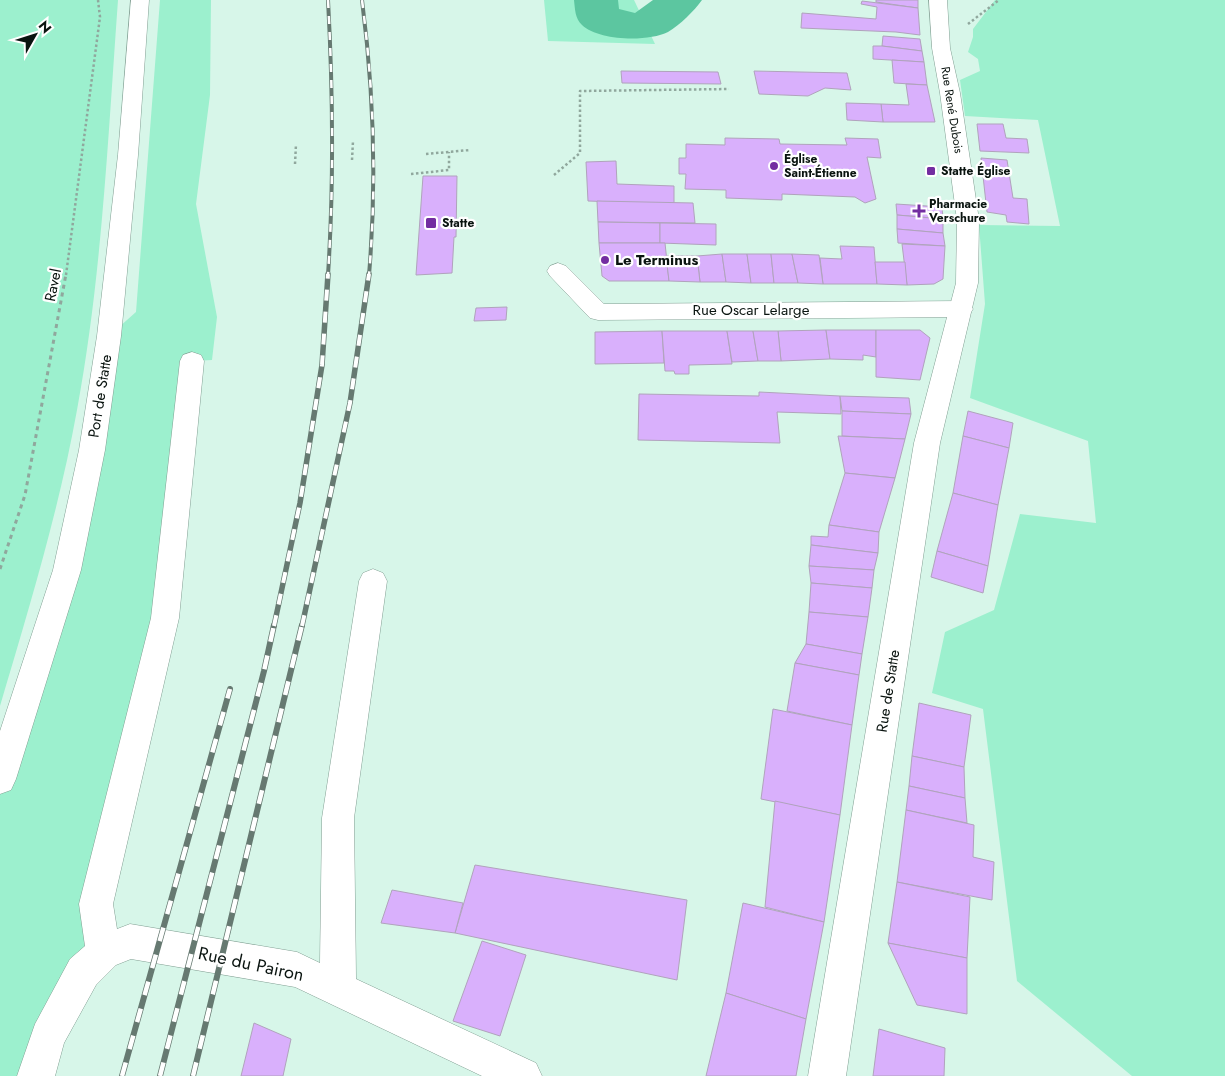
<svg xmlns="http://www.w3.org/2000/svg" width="1225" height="1076" font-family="Jost,sans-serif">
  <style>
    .green { fill: #9cf0ce }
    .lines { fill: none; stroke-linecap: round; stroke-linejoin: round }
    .river { fill: #5cc6a0; fill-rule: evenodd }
    .building { fill: #d9b0fc; stroke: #b0a3bc }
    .minor-casing { stroke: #829f93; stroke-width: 1 }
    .major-casing { stroke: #829f93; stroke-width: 1 }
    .path-far1 { stroke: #90a79d; stroke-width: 2.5; stroke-dasharray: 2.5 2.5; stroke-linecap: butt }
    .path { stroke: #90a79d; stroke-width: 3; stroke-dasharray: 4 4; stroke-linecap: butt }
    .minor { fill: #fff; fill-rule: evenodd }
    .major { fill: #fff; fill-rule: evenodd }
    .rail-far2-casing { stroke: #667971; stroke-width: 4 }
    .rail-far1-casing { stroke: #667971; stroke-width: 5.5 }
    .rail-casing { stroke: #667971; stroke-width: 6 }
    .rail-far2 { stroke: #fff; stroke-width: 2.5; stroke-dasharray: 8; stroke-linecap: butt }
    .rail-far1 { stroke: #fff; stroke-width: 4; stroke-dasharray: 11; stroke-linecap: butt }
    .rail { stroke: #fff; stroke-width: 4.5; stroke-dasharray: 14; stroke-linecap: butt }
    .poi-dot { fill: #732da1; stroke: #fff; stroke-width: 2 }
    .labels { text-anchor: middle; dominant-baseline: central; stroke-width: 4.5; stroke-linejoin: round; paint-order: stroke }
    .far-street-label { font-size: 12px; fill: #0a1410; stroke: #fff }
    .far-poi-label { font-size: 12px; font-weight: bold; fill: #0a1410; stroke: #fff; text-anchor: start }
    .poi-label { font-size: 15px; font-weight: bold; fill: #0a1410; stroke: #fff; text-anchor: start }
    .street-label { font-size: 15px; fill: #0a1410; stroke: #fff }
    .near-street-label { font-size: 18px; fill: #0a1410; stroke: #fff }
  </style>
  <rect width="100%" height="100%" fill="#d7f6e9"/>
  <g class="green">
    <path d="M0,0H118C108,137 102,275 77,410C59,510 29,608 0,706Z"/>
    <path d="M160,0H211L210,95L196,204L217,317L212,360L193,361L104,953L36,1076H0V779L67,570L109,336L136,312Z"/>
    <path d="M544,0H634L655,44L548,41Z"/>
    <path d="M995,0H1225V1076H1132L1017,981L983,709L932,693L945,632L994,610L1020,514L1096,523L1088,441L970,398L985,304L979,225L1060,226L1038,120L965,116L960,80L980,71L978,59L968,52L973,37V29Z"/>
  </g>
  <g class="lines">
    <path class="river" d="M574,0H618L619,9L635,13L653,0H702C694,11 680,25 668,32C648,42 599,41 582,25C575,19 575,9 574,0Z"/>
  </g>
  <g class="building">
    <path d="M876,0H918V8L876,2Z"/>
    <path d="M862,1L918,8L920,35L896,32L801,28L802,13L876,19L877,7L861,4Z"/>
    <path d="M883,36L920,39L922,51L882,46Z"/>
    <path d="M873,46H882L922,51L924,62L873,59Z"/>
    <path d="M892,60L924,62L927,85L894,83Z"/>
    <path d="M621,71L718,72L721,84L622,83Z"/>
    <path d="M754,71L847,73L851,90L825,88L808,96L759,94Z"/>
    <path d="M906,84L927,85L935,122H883L881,104L909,105Z"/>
    <path d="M846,103L881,104L883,122L847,120Z"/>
    <path d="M977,124H1003L1006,138L1027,139L1029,153L980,151Z"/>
    <path d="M725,138L779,139L780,144L847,145L845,138L878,139L881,158L867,157L876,199L865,203L855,197L782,194V200L726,198V190L685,189L686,174H679V158H686V144L725,145Z"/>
    <path d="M981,158L1007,160L1013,198L1027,199L1029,224L1007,222L1006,215L987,212Z"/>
    <path d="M616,161L617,184L674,186V204L588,201L586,162Z"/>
    <path d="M423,176H457L456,237H454L452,273L416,275Z"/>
    <path d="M597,201L693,203L695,223L598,222Z"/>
    <path d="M896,204L942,207L943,219L897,215Z"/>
    <path d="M897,215L943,219V233L897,229Z"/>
    <path d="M598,222L660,223V243H599Z"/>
    <path d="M660,223L716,224V245L660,243Z"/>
    <path d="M897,229L943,233L945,246L898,243Z"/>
    <path d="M599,243H665L669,281H609L602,276Z"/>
    <path d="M902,244L945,246L943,279L934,284L907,285Z"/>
    <path d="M840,246L874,247L877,284H823L820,258L842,259Z"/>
    <path d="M722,254L726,282H700L697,256Z"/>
    <path d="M722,254H747L751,283L726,282Z"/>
    <path d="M747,254H771L774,283H751Z"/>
    <path d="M771,254H792L798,283H774Z"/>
    <path d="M792,254L819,255L823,284L798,283Z"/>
    <path d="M666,256H697L700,282L669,281Z"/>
    <path d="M875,262H905L907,285L877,284Z"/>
    <path d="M507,307L506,320L474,321L476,308Z"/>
    <path d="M826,330L830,359L781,361L778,331Z"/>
    <path d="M826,330H876V357L863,355V360L830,359Z"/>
    <path d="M876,330H920L930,338L920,380L876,377Z"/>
    <path d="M662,331L664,363L595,364V332Z"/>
    <path d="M662,331H727L732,364L689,365V374H675L674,371H665Z"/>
    <path d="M727,331H753L758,361L732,362Z"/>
    <path d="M753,331H778L781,361H758Z"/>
    <path d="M759,392L840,396L841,414L777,412L780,443L638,440L639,394L759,396Z"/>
    <path d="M840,396L909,398L911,414L842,411Z"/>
    <path d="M842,411L911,414L905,439L842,436Z"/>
    <path d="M968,411L1013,423L1009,448L963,436Z"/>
    <path d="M838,436L905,439L895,478L845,473Z"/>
    <path d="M963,436L1009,448L998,505L953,493Z"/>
    <path d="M845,473L895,478L879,532L829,525Z"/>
    <path d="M953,493L998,505L988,566L937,551Z"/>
    <path d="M829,525L879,532L878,553L811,545V536L828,537Z"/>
    <path d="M811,545L878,553L874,570L809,566Z"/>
    <path d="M937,551L988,566L983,593L931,577Z"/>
    <path d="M809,566L874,570L872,588L811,583Z"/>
    <path d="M811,583L872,588L868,617L809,612Z"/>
    <path d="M809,612L868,617L862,654L806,644Z"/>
    <path d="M806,644L862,654L859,675L795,663Z"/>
    <path d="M795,663L859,675L852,725L787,711Z"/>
    <path d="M919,703L971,715L964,767L912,756Z"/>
    <path d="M773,709L852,725L840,815L761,799Z"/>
    <path d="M912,756L964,767L965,798L909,786Z"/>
    <path d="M909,786L965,798L967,823L906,810Z"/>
    <path d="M775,801L840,815L824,922L765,907Z"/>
    <path d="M906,810L974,825L973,857L994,862L992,900L897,882Z"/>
    <path d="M475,865L687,900L677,980L455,933Z"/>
    <path d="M897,882L970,897L967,958L888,943Z"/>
    <path d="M392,890L463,903L455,933L381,923Z"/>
    <path d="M743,903L824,922L806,1019L726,993Z"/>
    <path d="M482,941L526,955L500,1036L453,1021Z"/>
    <path d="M888,943L967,958V1014L917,1005Z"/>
    <path d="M726,993L806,1019L796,1076H706Z"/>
    <path d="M254,1023L291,1039L283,1076H241Z"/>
    <path d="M879,1029L945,1048L944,1076H873Z"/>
  </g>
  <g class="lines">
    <defs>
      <g id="minor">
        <path d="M131,0H149L138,155L121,336L105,450L81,570L16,779L11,790L0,794V731L53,570L79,450L97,336L118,155Z"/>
        <path d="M558,263L566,266L604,304L961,301L969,303L973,309L969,315L961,317L598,320L590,318L550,276L547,271L550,266Z"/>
        <path d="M192,352L201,355L204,361L179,618L113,904L117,929L130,924L297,952L320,963L322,818L359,581L363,573L373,569L383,573L387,581L354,818L356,979L536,1063L542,1076H482L295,987L131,959L116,965L96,985L64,1043L55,1076H17L35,1024L70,959L85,946L79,904L151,618L180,361L183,355Z"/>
      </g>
      <path id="major" d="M929,0H947L950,48L960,93L979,220L978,283L940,443L846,1076H808L914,443L956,283L957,220L940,93L932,48Z"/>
    </defs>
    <use href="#minor" class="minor-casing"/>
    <use href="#major" class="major-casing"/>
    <g class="path-far1">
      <path d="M968,24L999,0"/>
      <path d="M426,154L470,150"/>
      <path d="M352,160L353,141"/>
      <path d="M295,164L296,144"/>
      <path d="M411,174L449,170V152"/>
      <path d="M554,175L580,153V91L729,89"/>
      <path d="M66,275L100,17L98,0"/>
    </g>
    <path class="path" d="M0,569L25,495L66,274"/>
    <use href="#minor" class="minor"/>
    <use href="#major" class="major"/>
    <defs>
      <g id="rail-far2">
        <path d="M328,0C333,92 334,183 328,275"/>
        <path d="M362,0C374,93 377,181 369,275"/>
      </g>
      <g id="rail-far1">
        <path d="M274,626L300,503L322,365L328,274"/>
        <path d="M302,626L350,403L369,274"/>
      </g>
      <g id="rail">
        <path d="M122,1076L230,689"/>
        <path d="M160,1076L264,671L274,625"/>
        <path d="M193,1076L302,625"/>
      </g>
    </defs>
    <use href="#rail-far2" class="rail-far2-casing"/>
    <use href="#rail-far1" class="rail-far1-casing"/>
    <use href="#rail" class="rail-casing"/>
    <use href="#rail-far2" class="rail-far2"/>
    <use href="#rail-far1" class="rail-far1"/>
    <use href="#rail" class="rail"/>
  </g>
  <g class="poi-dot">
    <circle cx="774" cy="166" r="5"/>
    <rect x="926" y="166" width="10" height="10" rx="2.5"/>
    <path d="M916.5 203.5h5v5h5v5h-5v5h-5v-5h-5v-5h5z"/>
    <rect x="425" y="217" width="12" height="12" rx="2.5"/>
    <circle cx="605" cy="260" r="5"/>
  </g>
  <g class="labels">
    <g class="far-street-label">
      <text transform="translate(952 110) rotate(81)">Rue René Dubois</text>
    </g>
    <g class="far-poi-label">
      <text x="784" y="159">Église<tspan x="784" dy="14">Saint-Étienne</tspan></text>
      <text x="941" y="171">Statte Église</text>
      <text x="929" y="204">Pharmacie<tspan x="929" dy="14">Verschure</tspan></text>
      <text x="442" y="223">Statte</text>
    </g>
    <g class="poi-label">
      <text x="615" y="260">Le Terminus</text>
    </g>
    <g class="street-label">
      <text transform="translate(53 285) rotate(-79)">Ravel</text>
      <text x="751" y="310">Rue Oscar Lelarge</text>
      <text transform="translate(100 396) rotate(-81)">Port de Statte</text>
      <text transform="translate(888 691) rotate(-81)">Rue de Statte</text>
    </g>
    <g class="near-street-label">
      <text transform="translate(251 964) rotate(12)">Rue du Pairon</text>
    </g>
  </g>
  <g transform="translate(35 35) rotate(51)" stroke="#ffffff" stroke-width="4" paint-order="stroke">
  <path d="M0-4L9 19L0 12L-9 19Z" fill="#0a1410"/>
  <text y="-8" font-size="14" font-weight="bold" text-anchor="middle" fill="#0a1410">N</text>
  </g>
</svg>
